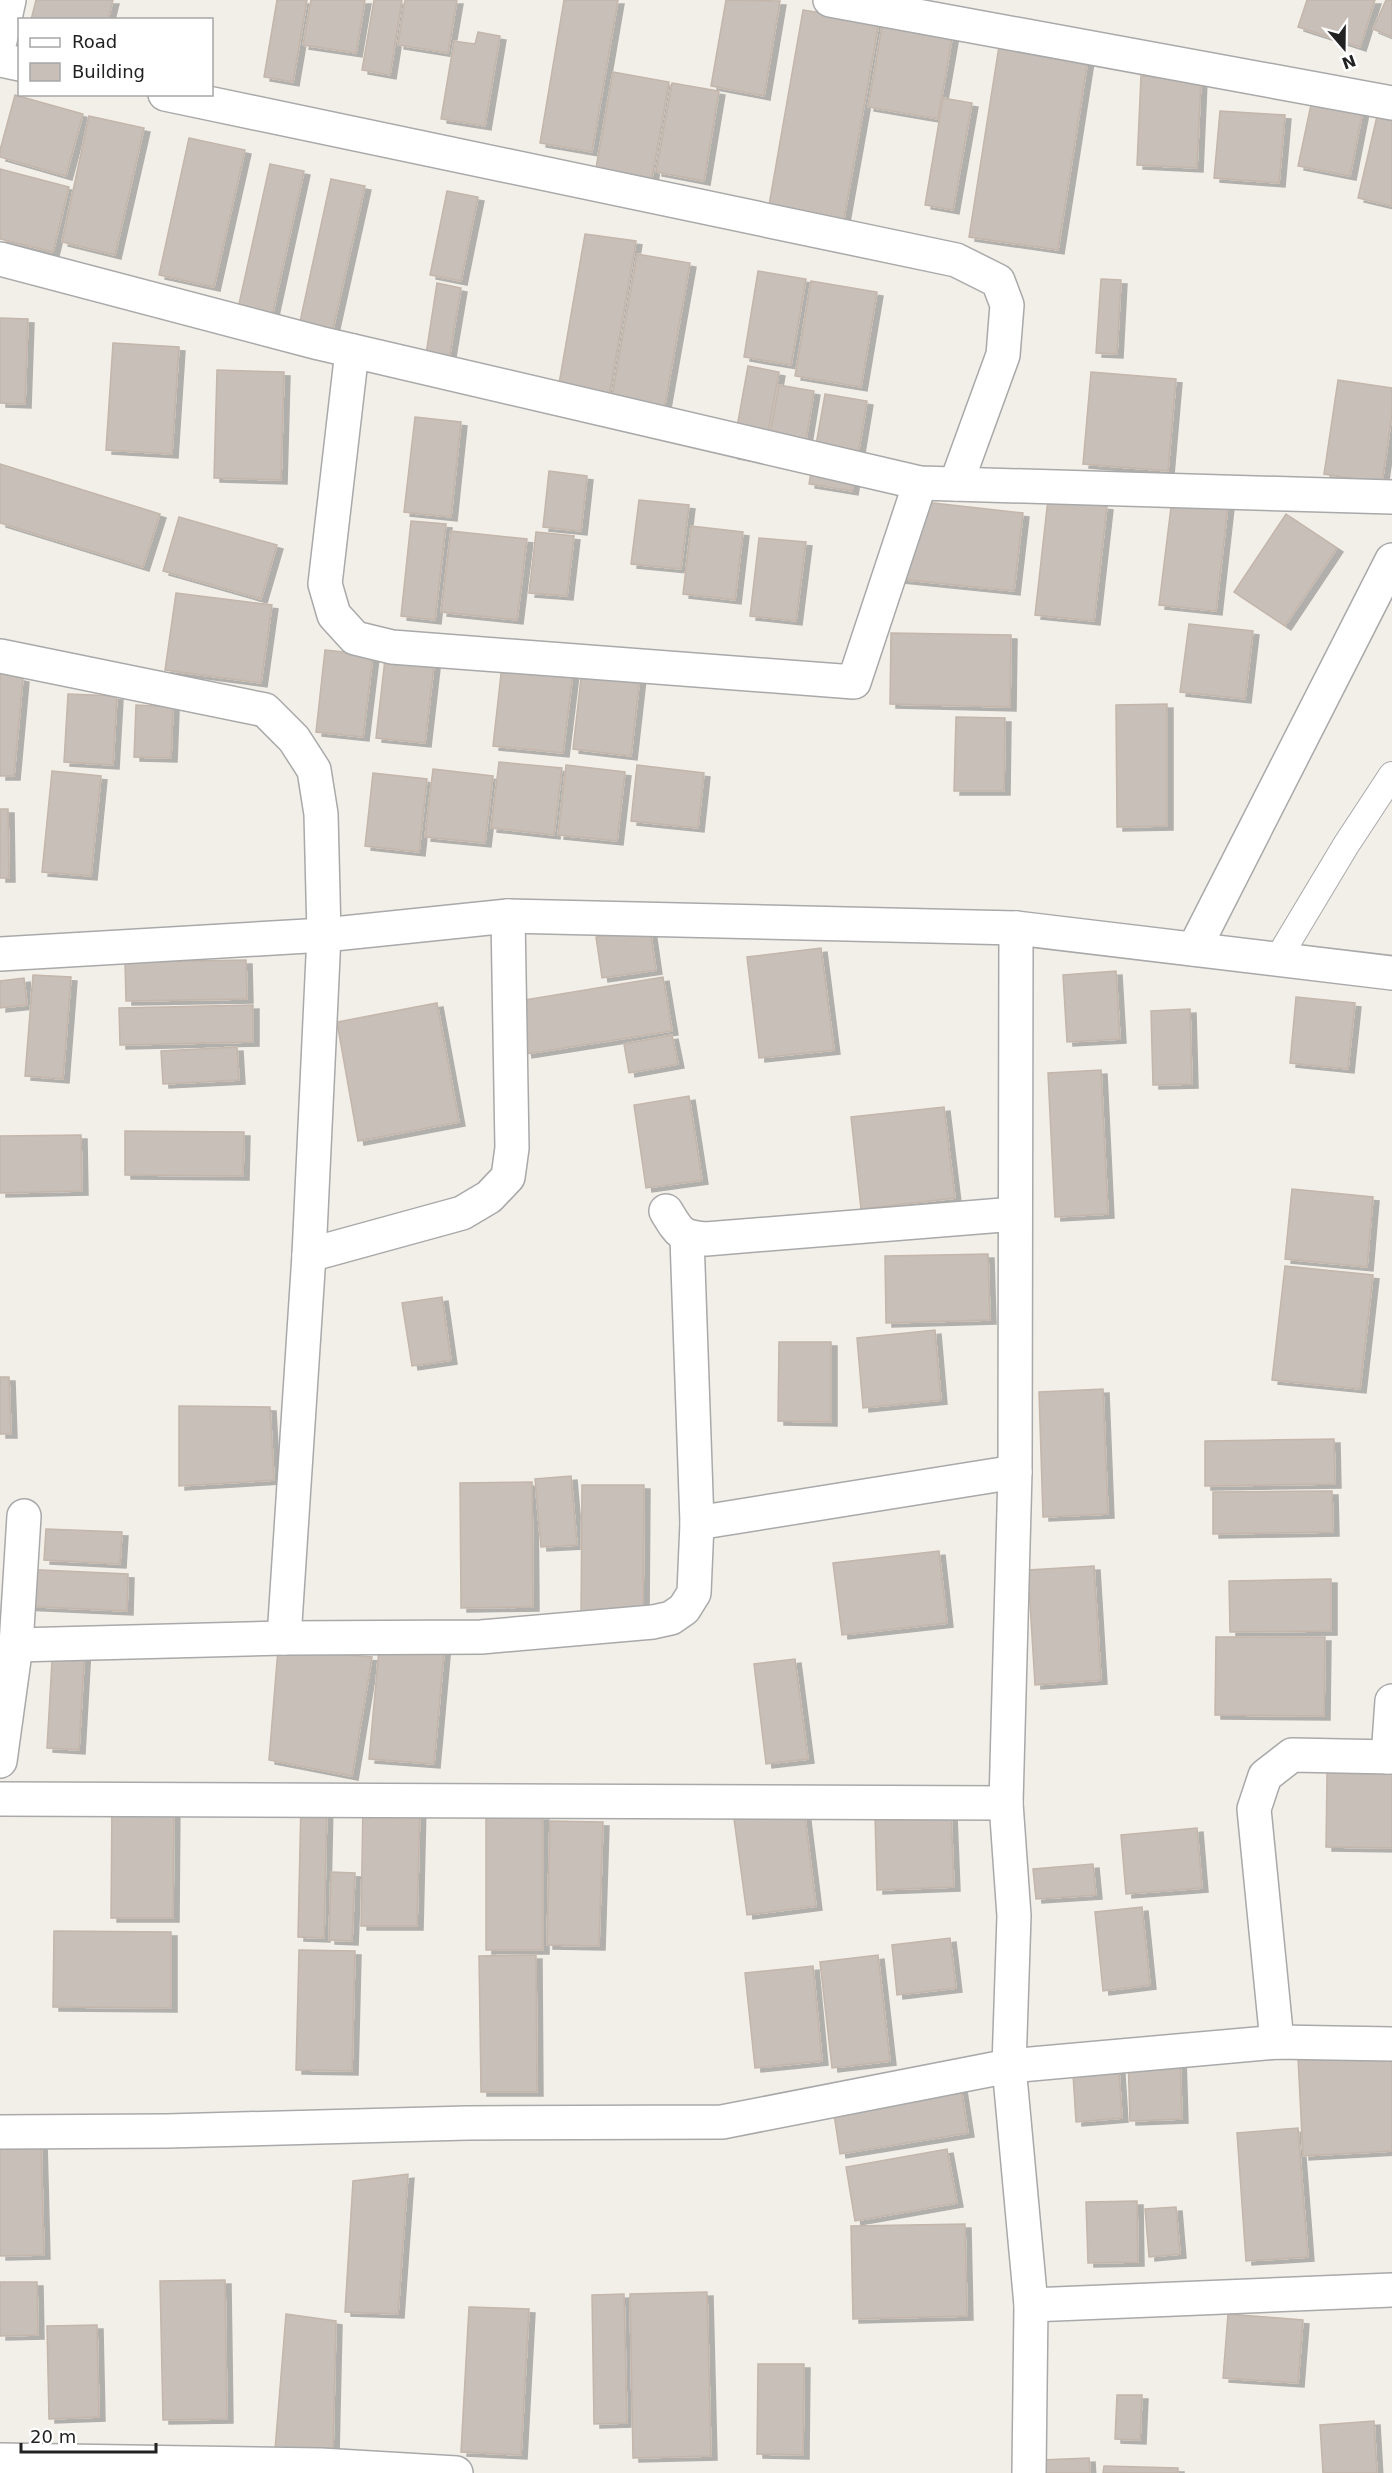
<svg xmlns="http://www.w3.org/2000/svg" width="1392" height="2473" font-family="'DejaVu Sans',sans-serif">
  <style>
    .building { fill: #c7bfb8; stroke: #c4b6ab; stroke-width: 1.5; filter: url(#shadow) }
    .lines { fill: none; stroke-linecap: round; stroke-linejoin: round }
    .service-casing { stroke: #a9a9a9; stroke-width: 28 }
    .minor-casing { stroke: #a9a9a9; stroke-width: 36 }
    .tertiary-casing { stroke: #a9a9a9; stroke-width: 36 }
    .service { stroke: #fff; stroke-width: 26 }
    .minor { stroke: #fff; stroke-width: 33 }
    .tertiary { stroke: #fff; stroke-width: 33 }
  </style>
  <defs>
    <filter id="shadow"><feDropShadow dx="6" dy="4" stdDeviation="0" flood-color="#0004"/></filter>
  </defs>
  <rect width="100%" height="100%" fill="#f2efe9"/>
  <g class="building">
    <path d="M36,0H113L108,20H31Z"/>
    <path d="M277,0H307L293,82L264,77Z"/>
    <path d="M311,0H365L356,53L303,45Z"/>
    <path d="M374,0H402L390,75L362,70Z"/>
    <path d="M405,0H457L448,53L398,45Z"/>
    <path d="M564,0H618L592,152L540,143Z"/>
    <path d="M726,0L780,1L764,96L711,86Z"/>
    <path d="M1307,0H1375L1360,47L1298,27Z"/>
    <path d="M1386,0H1392V37L1373,29Z"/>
    <path d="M803,10L879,22L843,224L768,211Z"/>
    <path d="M883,21L953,33L938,119L868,107Z"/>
    <path d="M478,32L500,36L485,126L441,119L454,41L475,44Z"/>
    <path d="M999,46L1088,59L1058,250L969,237Z"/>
    <path d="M613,72L669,82L652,178L596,168Z"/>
    <path d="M1141,76L1201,78L1197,168L1137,165Z"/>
    <path d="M672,83L719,91L704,181L656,172Z"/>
    <path d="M15,95L83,114L66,176L0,157V150Z"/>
    <path d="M943,98L972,103L953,210L925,205Z"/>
    <path d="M1312,100L1363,110L1350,176L1298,166Z"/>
    <path d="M1220,111L1285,115L1279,183L1214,178Z"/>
    <path d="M1378,112L1392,115V206L1358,198Z"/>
    <path d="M89,116L144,128L115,255L62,242Z"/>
    <path d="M189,138L245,150L214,287L159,275Z"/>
    <path d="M270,164L304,171L271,321L237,313Z"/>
    <path d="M0,169L69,187L53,252L0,239Z"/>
    <path d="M331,179L365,186L331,338L298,331Z"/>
    <path d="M447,191L478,197L461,281L430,275Z"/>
    <path d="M585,234L636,241L606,415L555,407Z"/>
    <path d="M637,254L690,263L663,416L610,408Z"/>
    <path d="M758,271L806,279L791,365L744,357Z"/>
    <path d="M1101,279L1121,280L1117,354L1096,353Z"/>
    <path d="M811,281L877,292L861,387L795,376Z"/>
    <path d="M437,283L461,288L448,365L425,361Z"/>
    <path d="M0,318L28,319L25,404L0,403Z"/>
    <path d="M113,343L179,347L172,454L106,450Z"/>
    <path d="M748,366L779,372L763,460L732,455Z"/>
    <path d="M217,370L284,372L281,480L214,478Z"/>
    <path d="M1091,372L1176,379L1168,471L1083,464Z"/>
    <path d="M1338,380L1392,388V414L1382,483L1324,474Z"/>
    <path d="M779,385L814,391L805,446L769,440Z"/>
    <path d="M825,394L867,401L852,491L809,484Z"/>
    <path d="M415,417L461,422L451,517L404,512Z"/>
    <path d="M0,464L160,514L143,567L0,523Z"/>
    <path d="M549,471L587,476L581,531L543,527Z"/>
    <path d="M1048,499L1107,506L1094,621L1035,615Z"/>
    <path d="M1172,499L1228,505L1216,611L1159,605Z"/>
    <path d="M639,500L689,505L681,569L631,564Z"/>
    <path d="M906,500L1023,513L1014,591L898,579Z"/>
    <path d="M1286,514L1337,548L1285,626L1234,592Z"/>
    <path d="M179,517L277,545L261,599L163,571Z"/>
    <path d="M411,521L446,524L435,620L401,616Z"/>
    <path d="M691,526L743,532L735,600L683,594Z"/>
    <path d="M451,531L527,539L517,620L441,612Z"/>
    <path d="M536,532L574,536L567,596L529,593Z"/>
    <path d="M759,538L806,542L796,621L750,616Z"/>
    <path d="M176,593L272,605L261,683L165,670Z"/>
    <path d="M1189,624L1253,631L1245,699L1180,692Z"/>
    <path d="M891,633L1011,635L1010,707L890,704Z"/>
    <path d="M325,650L373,655L363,737L316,732Z"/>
    <path d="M503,656L574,664L563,753L493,746Z"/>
    <path d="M385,659L434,665L425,743L376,738Z"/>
    <path d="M582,669L640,676L631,756L573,749Z"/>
    <path d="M0,673L23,678L14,776H0Z"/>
    <path d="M68,694L117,696L113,765L64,762Z"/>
    <path d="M1167,704V826L1117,827L1116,705Z"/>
    <path d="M136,705L173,707L171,758L134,757Z"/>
    <path d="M956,717L1005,718L1004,791H954Z"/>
    <path d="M499,762L562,768L554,835L491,828Z"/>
    <path d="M566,765L625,772L617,841L558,835Z"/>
    <path d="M637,765L704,773L698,828L631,821Z"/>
    <path d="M433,769L493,776L485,843L425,837Z"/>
    <path d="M52,771L101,776L91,876L42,872Z"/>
    <path d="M373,773L427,779L419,852L365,846Z"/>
    <path d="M0,809H8L9,878H0Z"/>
    <path d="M650,928L656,970L602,978L596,937Z"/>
    <path d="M821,948L834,1050L759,1058L747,957Z"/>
    <path d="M246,960L247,999L126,1001L125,962Z"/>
    <path d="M1116,971L1120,1039L1067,1042L1063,975Z"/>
    <path d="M33,975L71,977L63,1079L25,1076Z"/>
    <path d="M663,977L672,1031L526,1054L518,1001Z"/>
    <path d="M24,978L27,1005L0,1008V981Z"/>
    <path d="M1296,997L1355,1003L1348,1069L1290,1063Z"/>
    <path d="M437,1003L459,1122L358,1141L337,1022Z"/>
    <path d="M253,1005V1042L120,1045L119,1008Z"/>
    <path d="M1190,1009L1192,1084L1153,1085L1151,1011Z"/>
    <path d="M672,1035L678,1064L629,1073L624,1044Z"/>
    <path d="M237,1047L239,1080L163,1084L161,1051Z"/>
    <path d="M1101,1070L1108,1214L1055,1217L1048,1073Z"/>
    <path d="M689,1096L702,1180L646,1188L634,1105Z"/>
    <path d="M944,1107L955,1198L861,1209L851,1117Z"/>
    <path d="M125,1131L244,1132L243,1176L125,1175Z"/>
    <path d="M81,1135L82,1191L0,1193V1136Z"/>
    <path d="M1292,1189L1373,1197L1367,1267L1285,1259Z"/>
    <path d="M988,1254L990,1320L886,1323L885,1256Z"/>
    <path d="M1285,1266L1373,1275L1360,1389L1272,1380Z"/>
    <path d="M442,1297L451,1360L412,1366L402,1303Z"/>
    <path d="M935,1330L941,1400L863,1408L857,1338Z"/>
    <path d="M779,1342H831V1422L778,1421Z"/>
    <path d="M0,1377H9L11,1434H0Z"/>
    <path d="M1103,1389L1108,1514L1043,1517L1039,1392Z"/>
    <path d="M179,1406L270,1407L274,1480L179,1486Z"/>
    <path d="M1334,1439L1335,1484L1205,1486V1441Z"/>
    <path d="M571,1476L577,1545L541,1547L535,1479Z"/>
    <path d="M532,1482L533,1607L461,1608L460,1483Z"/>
    <path d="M582,1485H644L643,1616H581Z"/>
    <path d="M1332,1491L1333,1532L1213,1534V1492Z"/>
    <path d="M46,1529L122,1532L120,1564L44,1560Z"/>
    <path d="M939,1551L947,1623L842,1635L833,1563Z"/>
    <path d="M1094,1566L1101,1680L1035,1685L1028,1570Z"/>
    <path d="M20,1569L128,1574L127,1611L19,1606Z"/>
    <path d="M1331,1579V1631L1230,1632L1229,1581Z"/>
    <path d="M1216,1637H1325L1324,1716L1215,1715Z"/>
    <path d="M380,1638L445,1642L434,1764L369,1759Z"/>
    <path d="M53,1643L85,1645L79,1750L47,1748Z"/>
    <path d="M278,1649L372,1657L352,1776L269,1760Z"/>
    <path d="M795,1659L808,1759L766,1764L754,1664Z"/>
    <path d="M1327,1773L1392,1774V1848L1326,1847Z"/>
    <path d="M112,1796L174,1797L173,1918H111Z"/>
    <path d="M301,1801H327L324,1938L298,1937Z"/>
    <path d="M363,1801L420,1802L417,1926H361Z"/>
    <path d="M804,1809L816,1906L747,1915L734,1819Z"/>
    <path d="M951,1813L954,1887L877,1890L875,1816Z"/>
    <path d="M543,1816V1950H486V1817Z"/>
    <path d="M550,1821L603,1822L599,1946L547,1945Z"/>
    <path d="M1197,1828L1202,1888L1126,1894L1121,1835Z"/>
    <path d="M1093,1864L1096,1895L1036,1899L1033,1869Z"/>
    <path d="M331,1872L355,1873L352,1941L329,1940Z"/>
    <path d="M1142,1907L1150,1985L1103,1991L1095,1912Z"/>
    <path d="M54,1931L171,1932V2008L53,2007Z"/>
    <path d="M950,1938L956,1988L897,1995L892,1945Z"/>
    <path d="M299,1950L355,1951L352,2071L296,2070Z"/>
    <path d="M536,1955L537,2092H481L479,1956Z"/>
    <path d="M878,1955L890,2061L832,2068L820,1962Z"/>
    <path d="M813,1966L822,2061L755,2068L745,1973Z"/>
    <path d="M1392,2053V2151L1303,2156L1298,2058Z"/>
    <path d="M1180,2054L1182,2119L1130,2121L1128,2056Z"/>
    <path d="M1118,2055L1122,2118L1076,2122L1072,2058Z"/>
    <path d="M959,2074L968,2133L840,2154L831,2094Z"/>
    <path d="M1298,2128L1308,2257L1246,2261L1237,2133Z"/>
    <path d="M41,2138L44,2255L0,2256V2139Z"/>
    <path d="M947,2149L957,2203L855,2221L846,2167Z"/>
    <path d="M408,2174L398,2314L345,2312L353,2181Z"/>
    <path d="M1137,2201L1138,2262L1088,2263L1086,2202Z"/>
    <path d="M1176,2207L1180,2254L1149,2257L1145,2209Z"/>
    <path d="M965,2224L967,2316L853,2319L851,2226Z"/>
    <path d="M225,2280L227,2419L163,2420L160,2281Z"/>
    <path d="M0,2282H37L38,2335L0,2336Z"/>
    <path d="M707,2292L711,2456L633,2458L630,2294Z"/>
    <path d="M624,2294L627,2423L594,2424L592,2295Z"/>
    <path d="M469,2307L529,2309L521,2455L461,2452Z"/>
    <path d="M286,2314L336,2321L333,2451L275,2450Z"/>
    <path d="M1228,2314L1303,2320L1298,2383L1223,2378Z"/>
    <path d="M97,2325L99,2417L49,2419L47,2326Z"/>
    <path d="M758,2364H804L803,2455L757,2454Z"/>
    <path d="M1117,2395H1142L1140,2440L1115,2439Z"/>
    <path d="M1374,2421L1377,2473H1323L1320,2425Z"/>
    <path d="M1089,2458L1090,2473H1041V2460Z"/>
    <path d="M1104,2466L1178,2468V2473H1103Z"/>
  </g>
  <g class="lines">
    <defs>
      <path id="service" d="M1277,960L1346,845L1392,775"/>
      <g id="minor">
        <path d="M830,0L1392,103"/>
        <path d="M0,41L9,0"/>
        <path d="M0,60L20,64"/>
        <path d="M165,94L956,260L998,281L1007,305L1003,355L956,484"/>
        <path d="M0,259L319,343L920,483L1392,497"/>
        <path d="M352,351L325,584L334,615L355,638L392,647L854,682L920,483"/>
        <path d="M0,656L265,710L294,739L314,770L321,814L324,935L309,1255L284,1638"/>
        <path d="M1016,928L1015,1472L1006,1803L1014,1916L1009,2066L1031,2305L1029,2473"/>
        <path d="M1194,949L1392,560"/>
        <path d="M666,1211C679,1232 680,1237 706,1239L1015,1214"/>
        <path d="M309,1255L462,1213L489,1197L508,1177L512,1148L508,916"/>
        <path d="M697,1523L1015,1472"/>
        <path d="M16,1645L284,1638L481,1637L653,1622L671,1618L684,1609L694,1593L697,1523L687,1238"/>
        <path d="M1388,1757L1392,1701"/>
        <path d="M0,1761L16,1645L24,1516"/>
        <path d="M0,1799L1006,1803"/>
        <path d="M1277,2042L1254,1809L1265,1776L1292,1755L1392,1757"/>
        <path d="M0,2132L167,2131L467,2123L722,2122L1009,2066L1277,2042L1392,2044"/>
        <path d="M1031,2305L1392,2290"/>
        <path d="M0,2460L321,2465L456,2473"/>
      </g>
      <path id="tertiary" d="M0,954L324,935L508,916L1016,928L1392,973"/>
    </defs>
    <use href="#service" class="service-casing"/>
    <use href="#minor" class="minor-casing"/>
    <use href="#tertiary" class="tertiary-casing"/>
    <use href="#service" class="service"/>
    <use href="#minor" class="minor"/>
    <use href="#tertiary" class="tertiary"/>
  </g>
  <rect x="18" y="18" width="195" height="78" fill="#ffffff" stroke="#a7a7a7" stroke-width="1.5"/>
  <rect x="30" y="38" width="30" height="9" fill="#ffffff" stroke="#a7a7a7" stroke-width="1.5"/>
  <text x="72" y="48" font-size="18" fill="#222222">Road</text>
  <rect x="30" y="63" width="30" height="18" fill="#c7bfb8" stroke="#a7a7a7" stroke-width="1.5"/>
  <text x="72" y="78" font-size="18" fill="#222222">Building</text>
  <g transform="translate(1344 48) rotate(160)" stroke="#ffffff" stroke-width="4.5" paint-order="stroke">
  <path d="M0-4.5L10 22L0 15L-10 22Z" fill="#222222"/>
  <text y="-9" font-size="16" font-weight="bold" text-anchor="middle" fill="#222222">N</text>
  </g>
  <path d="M21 2443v9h135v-9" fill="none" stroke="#222222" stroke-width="3"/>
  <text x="30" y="2443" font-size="18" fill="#222222" stroke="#ffffff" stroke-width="4.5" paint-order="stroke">20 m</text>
</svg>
